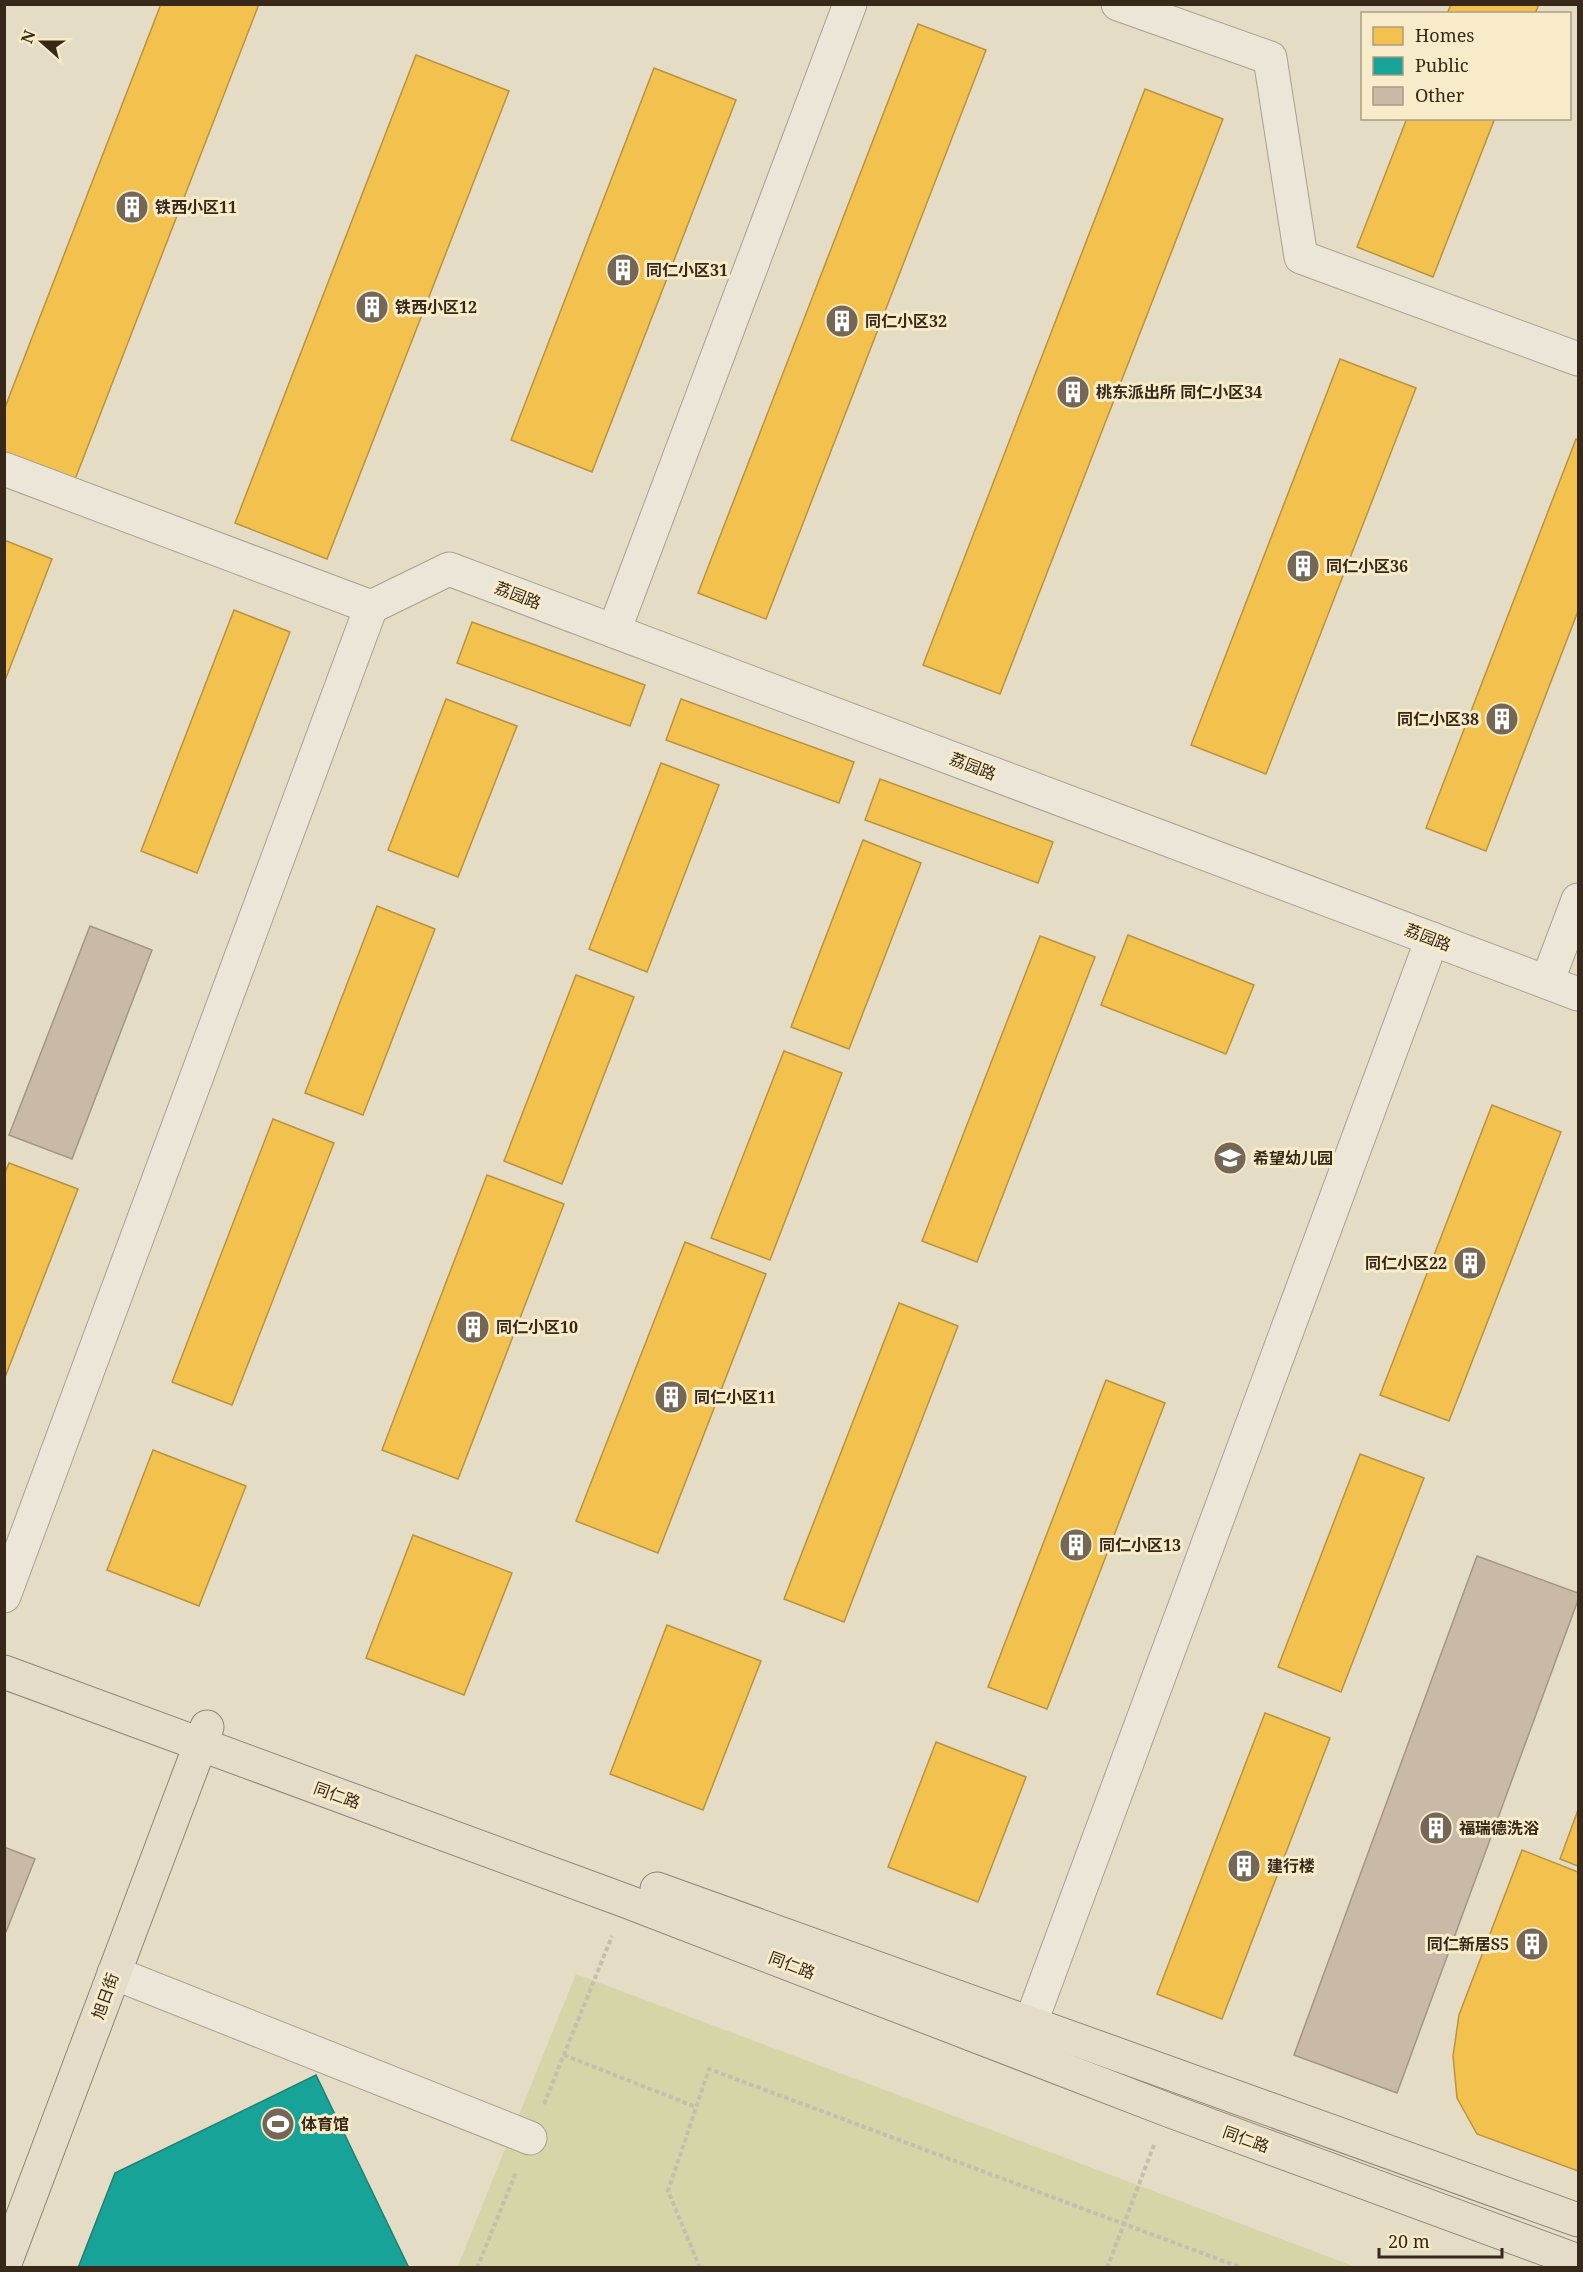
<svg xmlns="http://www.w3.org/2000/svg" width="1583" height="2272" font-family="'Noto Serif','Noto Sans SC',serif">
  <style>
    .green { fill: #d5d5a7 }
    .homes { fill: #f2c14e; stroke: #ba933e; stroke-width: 1.5 }
    .public { fill: #17a398; stroke: #217e72; stroke-width: 1.5 }
    .building { fill: #c9b9a7; stroke: #a49686; stroke-width: 1.5 }
    .lines { fill: none; stroke-linecap: round; stroke-linejoin: round }
    .minor-casing { stroke: #a8a091; stroke-width: 35 }
    .major-casing { stroke: #8e8677; stroke-width: 35 }
    .path { stroke: #c4bdb0; stroke-width: 4; stroke-dasharray: 4.5 3; stroke-linecap: butt }
    .minor { stroke: #ece6d9; stroke-width: 33 }
    .major { stroke: #e4dcc9; stroke-width: 33 }
    .labels { text-anchor: middle; dominant-baseline: central; stroke-width: 6; stroke-linejoin: round; paint-order: stroke }
    .poi-label { font-size: 16px; font-weight: bold; fill: #372819; stroke: #f8ebc9; text-anchor: start }
    .street-label { font-size: 16px; fill: #372819; stroke: #f8ebc9 }
  </style>
  <rect width="100%" height="100%" fill="#e5dcc6"/>
  <path class="green" d="M576,1974L1356,2267L457,2268Z"/>
  <g class="homes">
    <path d="M161,4H259L74,482L4,455V410Z"/>
    <path d="M1451,4H1539L1535,14H1447Z"/>
    <path d="M918,24L986,50L766,619L698,593Z"/>
    <path d="M416,55L509,91L327,559L235,523Z"/>
    <path d="M654,68L736,100L592,472L511,440Z"/>
    <path d="M1145,89L1223,119L1000,694L923,665Z"/>
    <path d="M1407,118H1495L1433,277L1357,247Z"/>
    <path d="M1340,359L1416,388L1266,774L1191,745Z"/>
    <path d="M1576,439L1578,440V611L1486,851L1426,828Z"/>
    <path d="M4,540L52,559L4,683Z"/>
    <path d="M234,610L290,632L197,873L141,851Z"/>
    <path d="M472,622L645,685L630,726L457,663Z"/>
    <path d="M446,699L517,726L458,877L388,850Z"/>
    <path d="M681,699L854,762L839,803L666,740Z"/>
    <path d="M661,763L719,785L647,972L589,949Z"/>
    <path d="M880,779L1053,842L1038,883L865,820Z"/>
    <path d="M863,840L921,863L849,1049L791,1027Z"/>
    <path d="M377,906L435,929L363,1115L305,1093Z"/>
    <path d="M1128,935L1254,985L1226,1054L1101,1005Z"/>
    <path d="M1040,936L1095,957L977,1262L922,1241Z"/>
    <path d="M576,975L634,997L562,1184L504,1161Z"/>
    <path d="M784,1051L842,1073L770,1260L711,1238Z"/>
    <path d="M1492,1105L1561,1132L1449,1421L1380,1395Z"/>
    <path d="M273,1119L334,1143L232,1405L172,1382Z"/>
    <path d="M9,1163L78,1189L4,1380V1175Z"/>
    <path d="M487,1175L564,1204L458,1479L382,1450Z"/>
    <path d="M685,1242L766,1274L658,1553L576,1521Z"/>
    <path d="M899,1303L958,1326L844,1622L784,1599Z"/>
    <path d="M1106,1380L1165,1403L1047,1709L988,1687Z"/>
    <path d="M153,1450L246,1486L199,1606L107,1570Z"/>
    <path d="M1360,1454L1424,1478L1341,1692L1278,1667Z"/>
    <path d="M413,1535L512,1573L464,1695L366,1658Z"/>
    <path d="M667,1625L761,1661L703,1810L610,1774Z"/>
    <path d="M1265,1713L1330,1738L1222,2019L1157,1994Z"/>
    <path d="M936,1742L1026,1777L978,1902L888,1867Z"/>
    <path d="M1578,1810V1866L1560,1859Z"/>
    <path d="M1522,1850L1578,1872V2171L1477,2134L1457,2098L1453,2056L1459,2015Z"/>
  </g>
  <path class="public" d="M316,2075L409,2268H78L115,2173Z"/>
  <g class="building">
    <path d="M90,926L152,950L72,1159L9,1135Z"/>
    <path d="M1477,1556L1578,1593V1600L1397,2093L1294,2055Z"/>
    <path d="M4,1847L35,1859L4,1937Z"/>
  </g>
  <g class="lines">
    <defs>
      <g id="minor">
        <path d="M1118,4L1270,58L1301,257L1578,359"/>
        <path d="M4,469L371,607"/>
        <path d="M371,607L449,569L1578,994"/>
        <path d="M614,631L850,4"/>
        <path d="M1547,982L1578,900"/>
        <path d="M4,1596L371,607"/>
        <path d="M114,1973L530,2138"/>
        <path d="M1021,2049L1432,939"/>
      </g>
      <g id="major">
        <path d="M4,1672L626,1901L1168,2110L1578,2261"/>
        <path d="M657,1889L1578,2220"/>
        <path d="M4,2266L207,1727"/>
      </g>
    </defs>
    <use href="#minor" class="minor-casing"/>
    <use href="#major" class="major-casing"/>
    <g class="path">
      <path d="M564,2055L696,2107"/>
      <path d="M544,2104L612,1936"/>
      <path d="M477,2268L516,2172"/>
      <path d="M700,2268L668,2191L709,2069L1242,2268"/>
      <path d="M1107,2268L1154,2145"/>
    </g>
    <use href="#minor" class="minor"/>
    <use href="#major" class="major"/>
  </g>
  <defs>
    <symbol id="building-disc" viewBox="-11 -11 22 22"><circle r="9.5" fill="#746756" stroke="#f8ebc9"/><path d="M-4-6H4V6H1V3H-1V6H-4ZM-2.5-4.3h1.7v1.8h-1.7ZM.8-4.3h1.7v1.8H.8ZM-2.5-1h1.7V.8h-1.7ZM.8-1h1.7V.8H.8Z" fill="#fff"/></symbol>
    <symbol id="school-disc" viewBox="-11 -11 22 22"><circle r="9.5" fill="#746756" stroke="#f8ebc9"/><path d="M0-5L7-2L0 1L-7-2ZM-4 1L0 2.5L4 1V4Q0 6-4 4Z" fill="#fff"/></symbol>
    <symbol id="stadium-disc" viewBox="-11 -11 22 22"><circle r="9.5" fill="#746756" stroke="#f8ebc9"/><path d="M0-5a6.5 5 0 1 0 0 10a6.5 5 0 1 0 0-10ZM-3.5-1.8h7v3.6h-7Z" fill="#fff"/></symbol>
  </defs>
  <g fill-rule="evenodd">
    <use href="#building-disc" x="113" y="188" width="38" height="38"/>
    <use href="#building-disc" x="604" y="251" width="38" height="38"/>
    <use href="#building-disc" x="353" y="288" width="38" height="38"/>
    <use href="#building-disc" x="823" y="302" width="38" height="38"/>
    <use href="#building-disc" x="1054" y="373" width="38" height="38"/>
    <use href="#building-disc" x="1284" y="547" width="38" height="38"/>
    <use href="#building-disc" x="1483" y="700" width="38" height="38"/>
    <use href="#school-disc" x="1211" y="1139" width="38" height="38"/>
    <use href="#building-disc" x="1451" y="1244" width="38" height="38"/>
    <use href="#building-disc" x="454" y="1308" width="38" height="38"/>
    <use href="#building-disc" x="652" y="1378" width="38" height="38"/>
    <use href="#building-disc" x="1057" y="1526" width="38" height="38"/>
    <use href="#building-disc" x="1417" y="1809" width="38" height="38"/>
    <use href="#building-disc" x="1225" y="1847" width="38" height="38"/>
    <use href="#building-disc" x="1513" y="1925" width="38" height="38"/>
    <use href="#stadium-disc" x="259" y="2105" width="38" height="38"/>
  </g>
  <g class="labels">
    <g class="poi-label">
      <text x="155" y="207">铁西小区11</text>
      <text x="646" y="270">同仁小区31</text>
      <text x="395" y="307">铁西小区12</text>
      <text x="865" y="321">同仁小区32</text>
      <text x="1096" y="392">桃东派出所 同仁小区34</text>
      <text x="1326" y="566">同仁小区36</text>
      <text x="1479" y="719" text-anchor="end">同仁小区38</text>
      <text x="1253" y="1158">希望幼儿园</text>
      <text x="1447" y="1263" text-anchor="end">同仁小区22</text>
      <text x="496" y="1327">同仁小区10</text>
      <text x="694" y="1397">同仁小区11</text>
      <text x="1099" y="1545">同仁小区13</text>
      <text x="1459" y="1828">福瑞德洗浴</text>
      <text x="1267" y="1866">建行楼</text>
      <text x="1509" y="1944" text-anchor="end">同仁新居S5</text>
      <text x="301" y="2124">体育馆</text>
    </g>
    <g class="street-label">
      <text transform="translate(518 595) rotate(21)">荔园路</text>
      <text transform="translate(973 766) rotate(21)">荔园路</text>
      <text transform="translate(1428 937) rotate(21)">荔园路</text>
      <text transform="translate(337 1795) rotate(20)">同仁路</text>
      <text transform="translate(792 1965) rotate(21)">同仁路</text>
      <text transform="translate(105 1996) rotate(-70)">旭日街</text>
      <text transform="translate(1246 2139) rotate(20)">同仁路</text>
    </g>
  </g>
  <rect width="1583" height="2272" fill="none" stroke="#372819" stroke-width="12"/>
  <rect x="1361" y="12" width="210" height="108" fill="#f8ebc9" stroke="#ab9d83" stroke-width="1.5"/>
  <rect x="1373" y="27" width="30" height="18" fill="#f2c14e" stroke="#ab9d83" stroke-width="1.5"/>
  <text x="1415" y="42" font-size="18" fill="#372819">Homes</text>
  <rect x="1373" y="57" width="30" height="18" fill="#17a398" stroke="#ab9d83" stroke-width="1.5"/>
  <text x="1415" y="72" font-size="18" fill="#372819">Public</text>
  <rect x="1373" y="87" width="30" height="18" fill="#c9b9a7" stroke="#ab9d83" stroke-width="1.5"/>
  <text x="1415" y="102" font-size="18" fill="#372819">Other</text>
  <g transform="translate(42 42) rotate(291)" stroke="#f8ebc9" stroke-width="4.5" paint-order="stroke">
  <path d="M0-4.5L10 22L0 15L-10 22Z" fill="#372819"/>
  <text y="-9" font-size="16" font-weight="bold" text-anchor="middle" fill="#372819">N</text>
  </g>
  <path d="M1379 2248v9h123v-9" fill="none" stroke="#372819" stroke-width="3"/>
  <text x="1388" y="2248" font-size="18" fill="#372819" stroke="#f8ebc9" stroke-width="4.5" paint-order="stroke">20 m</text>
</svg>
